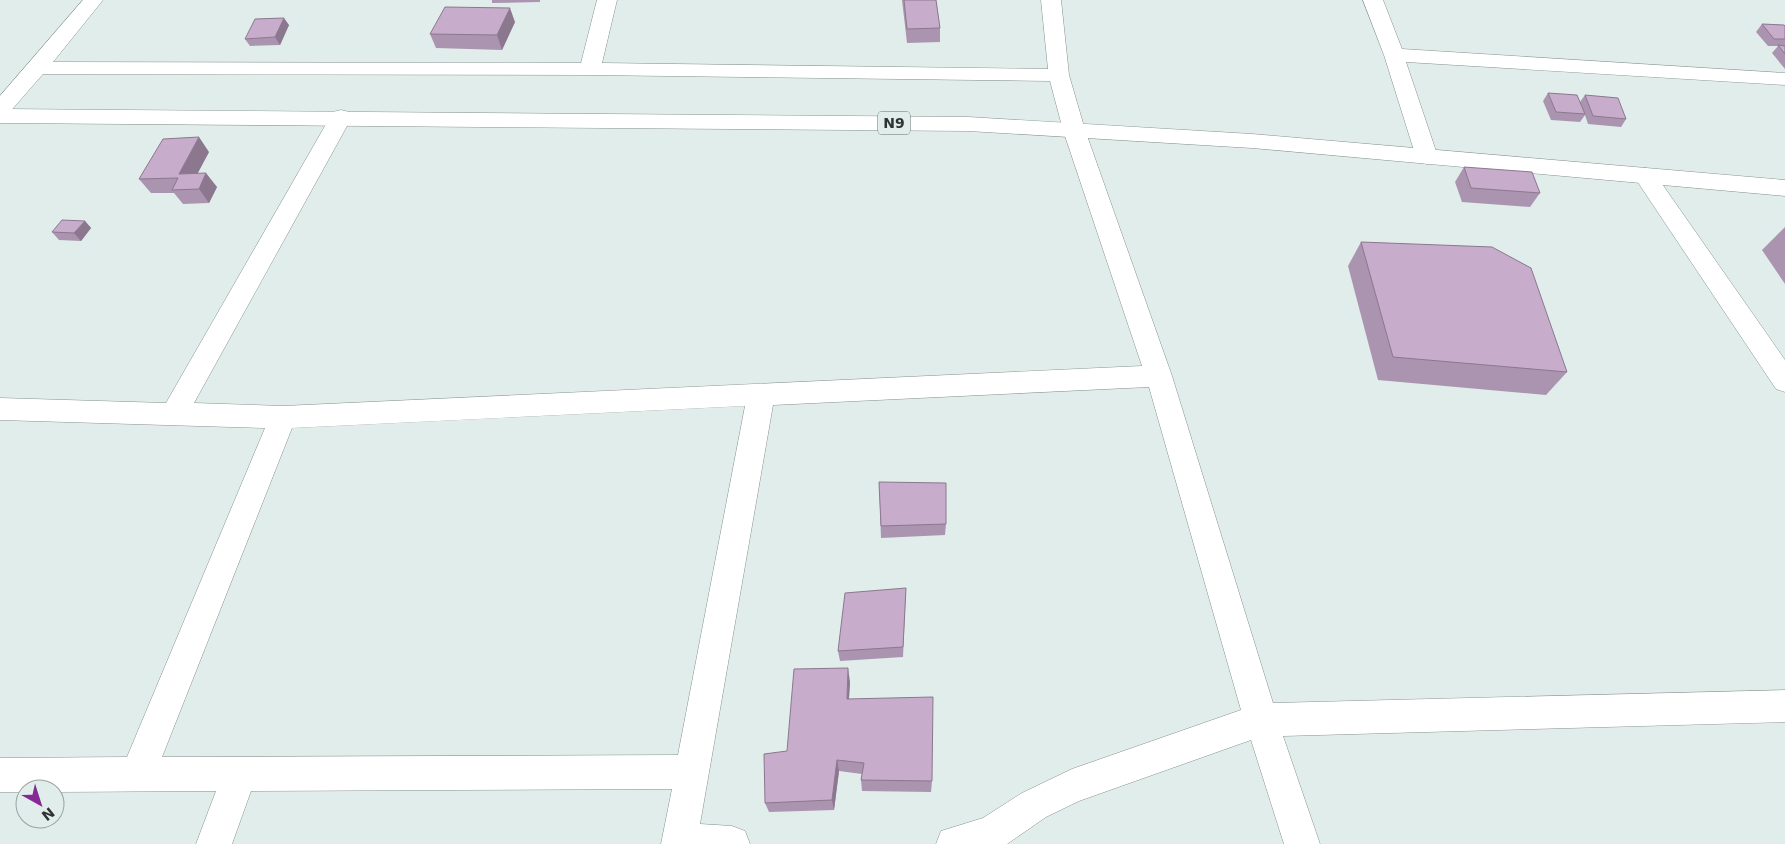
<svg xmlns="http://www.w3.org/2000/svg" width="1785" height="844" font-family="'DejaVu Sans',sans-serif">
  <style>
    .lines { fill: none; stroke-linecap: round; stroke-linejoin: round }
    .street-casing { stroke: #86928f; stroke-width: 1 }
    .primary-casing { stroke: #86928f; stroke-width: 1 }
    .street { fill: #fff; fill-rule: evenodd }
    .primary { fill: #fff; fill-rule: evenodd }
    .wall { fill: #ab94af }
    .shaded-wall { fill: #8b788e }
    .building { fill: #c7accb; stroke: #8b788e }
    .labels { text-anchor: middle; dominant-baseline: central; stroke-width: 4.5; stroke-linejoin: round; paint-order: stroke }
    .shield { fill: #e0edeb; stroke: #636b6a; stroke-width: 1 }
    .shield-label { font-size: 14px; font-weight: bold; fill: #2e3332 }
  </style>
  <rect width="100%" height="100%" fill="#e0edeb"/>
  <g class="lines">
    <defs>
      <g id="street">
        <path d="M83,0H103L53,62L581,63L597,0H617L602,63L1048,69L1041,0H1061L1069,75L1085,130L1172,376L1273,703L1785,690V722L1283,736L1320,844H1284L1251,740L1079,801L1046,817L1007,844H936L941,831L983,818L1022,793L1072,769L1241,710L1149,387L773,405L700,824L732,826L745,831L750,844H661L672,789L251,791L232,844H196L216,791L55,792V789H25V792H0V758L127,757L265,428L0,420V398L166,403L333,112L341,110L349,112L352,117L194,403L283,406L1142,366L1063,130L1050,81L590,75L43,74L8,114L0,116V96ZM745,406L678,755L162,757L292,428Z"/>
        <path d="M1363,0H1383L1402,49L1785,73V85L1406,62L1438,157L1435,162L1427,164L1419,162L1416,157L1384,55Z"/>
        <path d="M1645,168L1653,171L1785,360V392L1776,389L1637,181L1634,176L1637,171Z"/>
      </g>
      <path id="primary" d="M0,109L968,117L1252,134L1785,180V196L1252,148L968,131L0,123Z"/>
    </defs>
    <use href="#street" class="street-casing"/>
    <use href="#primary" class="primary-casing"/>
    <use href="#street" class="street"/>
    <use href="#primary" class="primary"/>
  </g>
  <g class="wall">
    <path d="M492,0H540V2L492,3Z"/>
    <path d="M902,0H936L940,28V42L907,43Z"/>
    <path d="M515,22L502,50L436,48L430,34Z"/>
    <path d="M1762,24L1785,26V69L1772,53L1778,46H1768L1756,32Z"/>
    <path d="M289,25L280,45L250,46L245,39Z"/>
    <path d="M1548,93L1580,102L1585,95L1626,119L1621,127L1588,124L1585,115L1580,122L1551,120L1543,101Z"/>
    <path d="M209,152L197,173L217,187L209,203L183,204L174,193H151L139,179Z"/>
    <path d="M1464,167L1540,193L1530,207L1462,202L1455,182Z"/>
    <path d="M85,221L91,228L81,241L59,240L52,232Z"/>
    <path d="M1785,227V284L1762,250Z"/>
    <path d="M1361,242L1567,372L1546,395L1378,380L1348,266Z"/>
    <path d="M879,482L946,524L945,535L881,538Z"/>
    <path d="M906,588L903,657L840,661L838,651Z"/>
    <path d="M850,682L849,699L932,781L931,792L862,791L861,780L862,774L839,771L834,810L769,812L765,803L787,751Z"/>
  </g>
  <g class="shaded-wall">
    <path d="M510,8L515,22L502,50L497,35Z"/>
    <path d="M284,18L289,25L280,45L275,37Z"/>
    <path d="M199,137L209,152L190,188L179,174Z"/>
    <path d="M206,173L217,187L209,203L199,189Z"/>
    <path d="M85,221L91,228L81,241L74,233Z"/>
    <path d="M848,668L850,682L848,711L847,699Z"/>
    <path d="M837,760L839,771L834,810L832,800Z"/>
  </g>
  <g class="building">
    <path d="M904,0H936L940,28L907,29Z"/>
    <path d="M445,7L510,8L497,35L430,34Z"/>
    <path d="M284,18L275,37L245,39L255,19Z"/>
    <path d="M1762,24L1784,25L1785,26V39H1774Z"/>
    <path d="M1778,45L1785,46V54Z"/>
    <path d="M1548,93L1577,95L1585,114L1556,112Z"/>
    <path d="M1585,95L1618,98L1626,119L1593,116Z"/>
    <path d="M199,137L179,174L206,173L199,189L172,190L178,178L139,179L163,139Z"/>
    <path d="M1464,167L1532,172L1540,193L1471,188Z"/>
    <path d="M62,220L85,221L74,233L52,232Z"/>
    <path d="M1361,242L1492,247L1531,268L1567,372L1393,357Z"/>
    <path d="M879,482L946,483V524L881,526Z"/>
    <path d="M906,588L903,647L838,651L845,593Z"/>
    <path d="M848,668L847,699L933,697L932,781L861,780L864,763L837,760L832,800L765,803L764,754L787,751L794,669Z"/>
  </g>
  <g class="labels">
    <rect class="shield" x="878" y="111.5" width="32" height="23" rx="4"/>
    <g class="shield-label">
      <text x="894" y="123">N9</text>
    </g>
  </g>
  <g transform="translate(40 804) rotate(141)"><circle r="24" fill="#e0edeb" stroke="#99a3a1"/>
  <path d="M0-4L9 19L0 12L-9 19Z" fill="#862995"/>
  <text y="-8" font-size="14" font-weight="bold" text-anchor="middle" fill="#2e3332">N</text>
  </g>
</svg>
